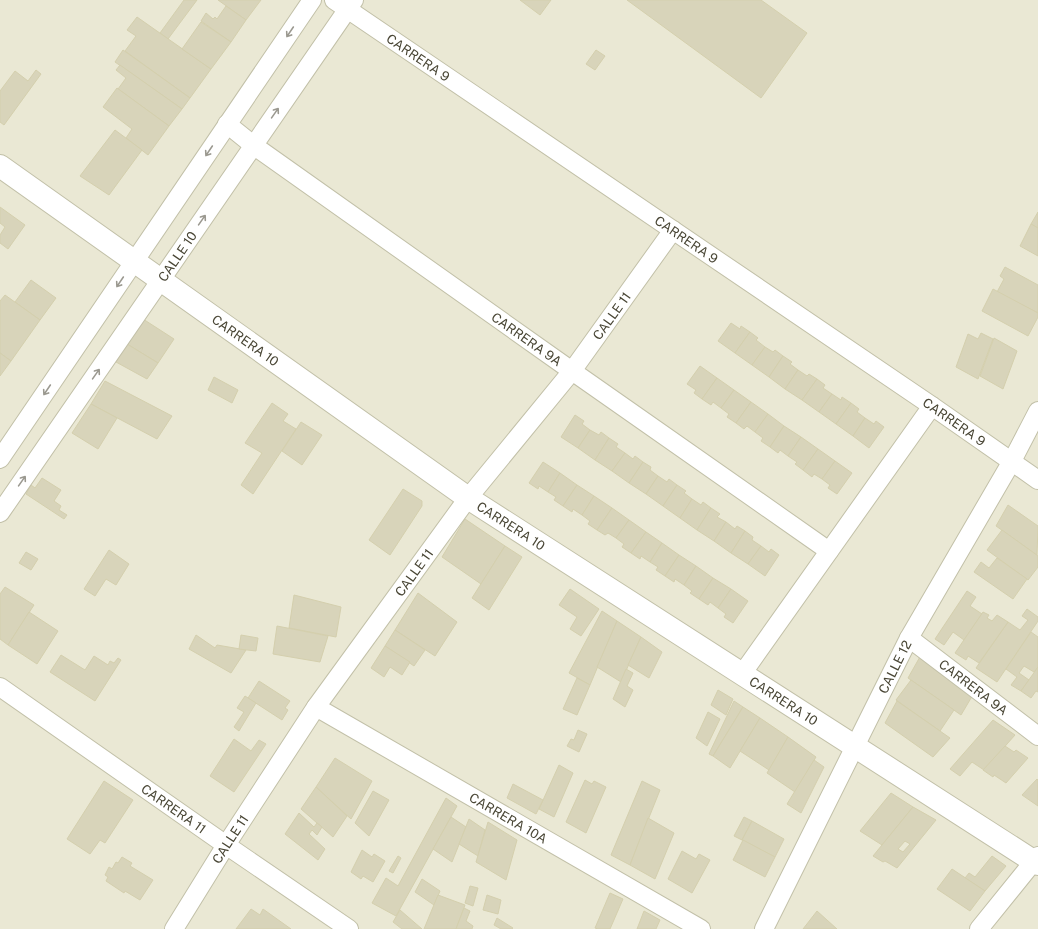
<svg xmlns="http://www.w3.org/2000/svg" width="1038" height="929" font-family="'Public Sans',sans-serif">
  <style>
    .residential { fill: #eae8d4 }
    .building { fill: #d8d4ba; stroke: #d4cfad; fill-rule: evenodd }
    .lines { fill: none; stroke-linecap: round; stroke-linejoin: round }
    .minor-casing { stroke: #c2c0a8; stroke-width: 20 }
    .tertiary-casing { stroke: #c2c0a8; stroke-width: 24 }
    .minor { stroke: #fff; stroke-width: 18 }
    .tertiary { stroke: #fff; stroke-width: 22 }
    .oneway { stroke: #9b9990 }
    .labels { text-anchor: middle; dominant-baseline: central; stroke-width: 3; stroke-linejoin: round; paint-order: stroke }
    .street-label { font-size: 13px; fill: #494635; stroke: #fff }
  </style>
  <rect width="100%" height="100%" fill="#f5f4e6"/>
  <rect class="residential" x="0" y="0" width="1038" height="929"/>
  <g class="building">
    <path d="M184,0H197L168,39L160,33Z"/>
    <path d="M218,0H261L246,20Z"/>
    <path d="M520,0H551L540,15Z"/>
    <path d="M627,0H761L807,33L761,98Z"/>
    <path d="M226,6L246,20L231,42L201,21L206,13L213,19L215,17L217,19Z"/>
    <path d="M137,17L211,69L190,98L125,51L136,36L127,30Z"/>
    <path d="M201,22L231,42L211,69L182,49Z"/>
    <path d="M123,50L190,98L182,109L115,62Z"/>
    <path d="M596,50L605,56L595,70L586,64Z"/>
    <path d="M120,65L182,109L169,126L118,89L126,78L116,70Z"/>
    <path d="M36,70L41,74L4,125L0,122V91L15,71L28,81Z"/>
    <path d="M117,88L169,126L148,155L126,138L132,129L103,107Z"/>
    <path d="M115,130L142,150L109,195L80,176Z"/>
    <path d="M0,207L25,225L8,249L0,243V235L5,227L0,223Z"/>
    <path d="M1038,212V228L1031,224Z"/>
    <path d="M1031,224L1038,228V256L1020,246Z"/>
    <path d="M1005,267L1038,285V313L997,292L1004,279L1000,276Z"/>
    <path d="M31,280L56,298L40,320L15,302Z"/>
    <path d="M993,289L1038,313V317L1028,336L982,311Z"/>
    <path d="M5,295L40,320L11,361L0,353V301Z"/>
    <path d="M143,319L174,339L158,363L127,344Z"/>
    <path d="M731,323L740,329L741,326L750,332L735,353L718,341Z"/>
    <path d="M750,332L758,338L756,340L765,347L752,365L735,353Z"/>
    <path d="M981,333L993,339L978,379L956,367L968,334L978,339Z"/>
    <path d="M994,338L1017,351L1003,389L980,376Z"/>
    <path d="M127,344L158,363L147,379L116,362Z"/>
    <path d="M765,347L773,352L775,350L783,356L769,377L752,365Z"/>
    <path d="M0,353L11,361L0,376Z"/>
    <path d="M783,356L792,362L790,364L798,370L785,389L769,377Z"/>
    <path d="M700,366L717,378L702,399L694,393L696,390L687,384Z"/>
    <path d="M798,370L807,376L809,374L817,379L802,400L785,389Z"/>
    <path d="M214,377L238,390L232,403L208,390Z"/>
    <path d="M717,378L734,390L721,408L713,402L711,405L702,399Z"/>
    <path d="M817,379L825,385L823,388L832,394L819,412L802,400Z"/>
    <path d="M105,381L172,416L157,439L91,404Z"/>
    <path d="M734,390L751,402L736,423L727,417L729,414L721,408Z"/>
    <path d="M832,394L841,400L842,397L851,403L836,424L819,412Z"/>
    <path d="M751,402L768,414L755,432L747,426L744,429L736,423Z"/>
    <path d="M272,403L288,414L283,421L296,429L253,494L241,485L262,453L245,443Z"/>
    <path d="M851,403L859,409L857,412L865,418L853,436L836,424Z"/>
    <path d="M91,404L117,418L98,449L72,433Z"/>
    <path d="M768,414L784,426L770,447L761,441L763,438L755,432Z"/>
    <path d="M575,415L584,421L582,424L590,430L578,448L561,437Z"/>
    <path d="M865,418L874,424L876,421L884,427L869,448L853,436Z"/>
    <path d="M301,422L322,435L302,465L282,451Z"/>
    <path d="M784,426L801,437L788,456L780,450L778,453L770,447Z"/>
    <path d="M590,430L599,435L601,432L609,438L595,460L578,448Z"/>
    <path d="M801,437L818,449L803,470L795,464L797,462L788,456Z"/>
    <path d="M609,438L618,444L616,447L625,453L612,471L595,460Z"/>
    <path d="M818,449L835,461L822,479L814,474L812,477L803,470Z"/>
    <path d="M625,453L633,459L635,456L643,462L629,483L612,471Z"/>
    <path d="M835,461L852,473L837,494L828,488L830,485L822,479Z"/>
    <path d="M543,462L560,473L548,492L539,486L538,489L529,483Z"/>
    <path d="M643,462L651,467L650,470L658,476L646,494L629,483Z"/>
    <path d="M560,473L577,485L563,506L554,500L556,497L548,492Z"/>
    <path d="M658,476L667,482L669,479L677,485L663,506L646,494Z"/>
    <path d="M42,478L61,490L54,501L61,506L59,510L67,515L64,519L26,494L31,485L35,488Z"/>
    <path d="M577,485L594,496L582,515L573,509L572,512L563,506Z"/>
    <path d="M677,485L686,491L684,493L692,499L680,518L663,506Z"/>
    <path d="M403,489L422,501V506L390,555L369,540Z"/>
    <path d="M594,496L612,508L597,530L588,524L590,521L582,515Z"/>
    <path d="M692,499L701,505L703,502L711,508L697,530L680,518Z"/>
    <path d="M1008,505L1038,526L1037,555L996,526Z"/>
    <path d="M612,508L629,520L616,538L608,533L605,535L597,530Z"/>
    <path d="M711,508L720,514L717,517L726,522L714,541L697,530Z"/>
    <path d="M465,519L505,546L481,584L442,557Z"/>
    <path d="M629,520L646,532L631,553L622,547L624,544L616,538Z"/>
    <path d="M726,522L735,529L737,526L745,531L731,553L714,541Z"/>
    <path d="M1002,530L1038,556V567L1028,580L987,550Z"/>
    <path d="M745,531L753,537L752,540L761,546L748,564L731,553Z"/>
    <path d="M646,532L662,543L650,562L641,556L640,559L631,553Z"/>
    <path d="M662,543L679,555L665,576L656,570L658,567L650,562Z"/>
    <path d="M505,546L522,557L489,610L472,598Z"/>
    <path d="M761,546L769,552L771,549L779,555L765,576L748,564Z"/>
    <path d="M109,550L129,564L116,585L106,579L95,596L84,589Z"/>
    <path d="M26,552L38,559L31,570L19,563Z"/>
    <path d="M679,555L696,566L684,585L675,579L674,582L665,576Z"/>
    <path d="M997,558L1027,579L1013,599L974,572L981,562L989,568Z"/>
    <path d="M696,566L713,578L699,599L690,593L692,591L684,585Z"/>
    <path d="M713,578L731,589L718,608L710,602L708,605L699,599Z"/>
    <path d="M5,587L34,605L8,645L0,639V594Z"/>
    <path d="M570,589L599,609L581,636L570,629L577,617L559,605Z"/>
    <path d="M731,589L748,601L733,623L724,617L726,614L718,608Z"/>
    <path d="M967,591L976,597L970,606L982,614L964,640L953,632L944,645L935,639Z"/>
    <path d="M418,593L457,622L435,656L395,630Z"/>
    <path d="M294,595L341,607L336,637L289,628Z"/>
    <path d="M1027,609L1038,617V621L997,682L976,668L1008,622L1020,630L1028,620L1022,616Z"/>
    <path d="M602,611L617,621L590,685L569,673Z"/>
    <path d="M29,612L58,631L37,664L8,645Z"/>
    <path d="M983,612L989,615L987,618L992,621L997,615L1008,622L979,663L968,656L966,660L955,653Z"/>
    <path d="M617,621L641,637L621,682L597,667Z"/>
    <path d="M277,626L328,636L320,662L273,654Z"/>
    <path d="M395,630L425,650L414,666L385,646Z"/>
    <path d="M1031,632L1038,637V667L1034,672L1024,666L1019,673L1029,680L1021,691L1011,685L1017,677L1006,669Z"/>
    <path d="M196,635L215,648L217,645L246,650L231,673L189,649Z"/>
    <path d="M241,635L258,638L256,651L239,649Z"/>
    <path d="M641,637L662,652L649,678L628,665Z"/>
    <path d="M385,646L410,662L402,675L390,667L384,677L371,668Z"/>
    <path d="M61,655L85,670L94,656L108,665L110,661L114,663L118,658L121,660L95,701L50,672Z"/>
    <path d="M921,655L974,693L961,715L908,678Z"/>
    <path d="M1038,667V692L1036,691L1031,698L1021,691Z"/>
    <path d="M626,669L633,673L627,686L633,690L625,707L613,699Z"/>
    <path d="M577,678L590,685L577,715L563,709Z"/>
    <path d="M911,680L954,710L940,731L896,700Z"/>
    <path d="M259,681L290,701L285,708L288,710L282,720L248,698Z"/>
    <path d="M718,690L733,699L726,715L711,705Z"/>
    <path d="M245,696L256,703L239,731L234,727L244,712L237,708Z"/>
    <path d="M734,701L743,707L713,756L709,754Z"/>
    <path d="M897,701L950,738L933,757L885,723Z"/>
    <path d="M743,707L760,718L730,768L713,756Z"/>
    <path d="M708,712L720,719L707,746L696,738Z"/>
    <path d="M760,718L788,737L769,770L740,751Z"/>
    <path d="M993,720L1015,735L984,770L972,762L960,776L950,769Z"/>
    <path d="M578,730L587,734L579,752L567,746L571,739L574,740Z"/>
    <path d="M788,737L816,757L795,792L767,773Z"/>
    <path d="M234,739L251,751L259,740L266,744L234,792L210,776Z"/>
    <path d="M1005,746L1014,752L1016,750L1028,758L1006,783L994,775L993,777L983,770Z"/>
    <path d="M335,758L372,781L351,819L316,787Z"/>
    <path d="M814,760L824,767L801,813L787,804Z"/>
    <path d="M559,765L573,773L554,817L539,809Z"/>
    <path d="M1037,779L1038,780V806L1022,795Z"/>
    <path d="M585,780L592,784L594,781L606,787L586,833L566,822Z"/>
    <path d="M104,781L133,800L105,843L100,840L90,854L67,839Z"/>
    <path d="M642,781L660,790L630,865L611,855Z"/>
    <path d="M513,784L543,800L536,814L507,798Z"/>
    <path d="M316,787L347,816L333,837L301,809Z"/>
    <path d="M373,791L389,800L369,836L355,823Z"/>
    <path d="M891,793L913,807L882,845L860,831Z"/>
    <path d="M446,798L457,806L396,916L372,903L386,878L398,886Z"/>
    <path d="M913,807L936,820L897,868L885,861L883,862L873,856ZM905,841L910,844L903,852L898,849Z"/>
    <path d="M299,813L314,827L317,823L322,827L317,835L312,830L309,834L325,849L318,860L285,834Z"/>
    <path d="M451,817L466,827L452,862L433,849Z"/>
    <path d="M744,817L752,821L742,840L734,836Z"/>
    <path d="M648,818L674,833L655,879L630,865Z"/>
    <path d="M469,819L485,830L478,856L459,844Z"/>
    <path d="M752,821L784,839L775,857L742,840Z"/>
    <path d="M488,822L517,840L506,880L476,862Z"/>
    <path d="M743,840L775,857L765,877L733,860Z"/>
    <path d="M362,850L372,857L374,854L385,861L373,882L363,876L361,879L351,872Z"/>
    <path d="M682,851L696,859L699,854L710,860L692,893L668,879Z"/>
    <path d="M398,856L401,858L393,873L389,871Z"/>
    <path d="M992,856L1006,866L985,891L965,878L969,873L975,877Z"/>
    <path d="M122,857L132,863L130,866L153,880L140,900L125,891L124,893L106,881L108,877L105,875L109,867L112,869L116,862L118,863Z"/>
    <path d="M952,869L985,891L970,911L937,889Z"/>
    <path d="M422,879L440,891L434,905L415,892Z"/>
    <path d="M470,886L478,888L473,906L465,903Z"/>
    <path d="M610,893L623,899L610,929H598L595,928Z"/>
    <path d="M438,895L465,905L456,929H424Z"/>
    <path d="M487,895L501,900L498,914L483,910Z"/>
    <path d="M464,908L470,911L466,921L473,926L472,929H456Z"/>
    <path d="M251,909L260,915L263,909L291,929H236Z"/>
    <path d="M400,910L422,929H402L393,922Z"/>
    <path d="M644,911L660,920L656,929H637Z"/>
    <path d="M817,911L837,929H803Z"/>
    <path d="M497,918L513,928L512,929H501L494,925Z"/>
  </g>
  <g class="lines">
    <defs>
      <g id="minor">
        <path id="s1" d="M334,0L932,406L1038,480"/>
        <path id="s2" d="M227,124L253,145L572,371L829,551"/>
        <path d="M0,459L312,0"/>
        <path id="s3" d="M0,513L354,0"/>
        <path id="s4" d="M909,638L1038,736"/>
        <path d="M742,674L932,406"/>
        <path id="s5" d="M0,687L226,845L349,929"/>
        <path id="s6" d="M316,707L701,929"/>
        <path id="s7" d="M174,929L226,845L316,707L468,498L572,371L673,230"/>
        <path id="s8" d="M764,929L909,638L1012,461L1038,411"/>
        <path d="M979,929L1038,856"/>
      </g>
      <g id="tertiary">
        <path id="s9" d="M0,166L468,498L1038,864"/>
      </g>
    </defs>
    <use href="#minor" class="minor-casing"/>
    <use href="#tertiary" class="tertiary-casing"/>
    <use href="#minor" class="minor"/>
    <use href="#tertiary" class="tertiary"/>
  </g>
  <defs><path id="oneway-shaft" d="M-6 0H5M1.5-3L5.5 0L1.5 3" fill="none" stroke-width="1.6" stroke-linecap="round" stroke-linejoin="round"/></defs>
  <g class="oneway">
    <use href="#oneway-shaft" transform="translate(290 32) rotate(124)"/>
    <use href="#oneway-shaft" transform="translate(275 113) rotate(-55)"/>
    <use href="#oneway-shaft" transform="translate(209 151) rotate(124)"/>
    <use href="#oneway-shaft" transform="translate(202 220) rotate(-55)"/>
    <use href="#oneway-shaft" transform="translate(120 282) rotate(124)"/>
    <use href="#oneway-shaft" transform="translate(96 374) rotate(-55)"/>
    <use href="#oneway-shaft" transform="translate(47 390) rotate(124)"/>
    <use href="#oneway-shaft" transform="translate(22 481) rotate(-55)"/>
  </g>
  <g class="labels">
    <g class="street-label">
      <text stroke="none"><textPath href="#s1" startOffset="102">CARRERA 9</textPath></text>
      <text stroke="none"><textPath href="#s1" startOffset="426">CARRERA 9</textPath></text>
      <text stroke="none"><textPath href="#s3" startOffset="312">CALLE 10</textPath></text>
      <text stroke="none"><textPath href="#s7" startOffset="754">CALLE 11</textPath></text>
      <text stroke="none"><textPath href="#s2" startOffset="369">CARRERA 9A</textPath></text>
      <text stroke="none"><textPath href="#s9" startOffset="301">CARRERA 10</textPath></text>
      <text stroke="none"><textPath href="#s1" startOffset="750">CARRERA 9</textPath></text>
      <text stroke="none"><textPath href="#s9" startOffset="625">CARRERA 10</textPath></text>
      <text stroke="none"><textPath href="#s7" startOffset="430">CALLE 11</textPath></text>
      <text stroke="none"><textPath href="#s8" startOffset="293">CALLE 12</textPath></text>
      <text stroke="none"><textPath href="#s4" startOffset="81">CARRERA 9A</textPath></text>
      <text stroke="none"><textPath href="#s9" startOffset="949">CARRERA 10</textPath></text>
      <text stroke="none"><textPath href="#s5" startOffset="212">CARRERA 11</textPath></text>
      <text stroke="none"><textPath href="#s6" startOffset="222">CARRERA 10A</textPath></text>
      <text stroke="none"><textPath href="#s7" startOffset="106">CALLE 11</textPath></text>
    </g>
  </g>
</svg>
